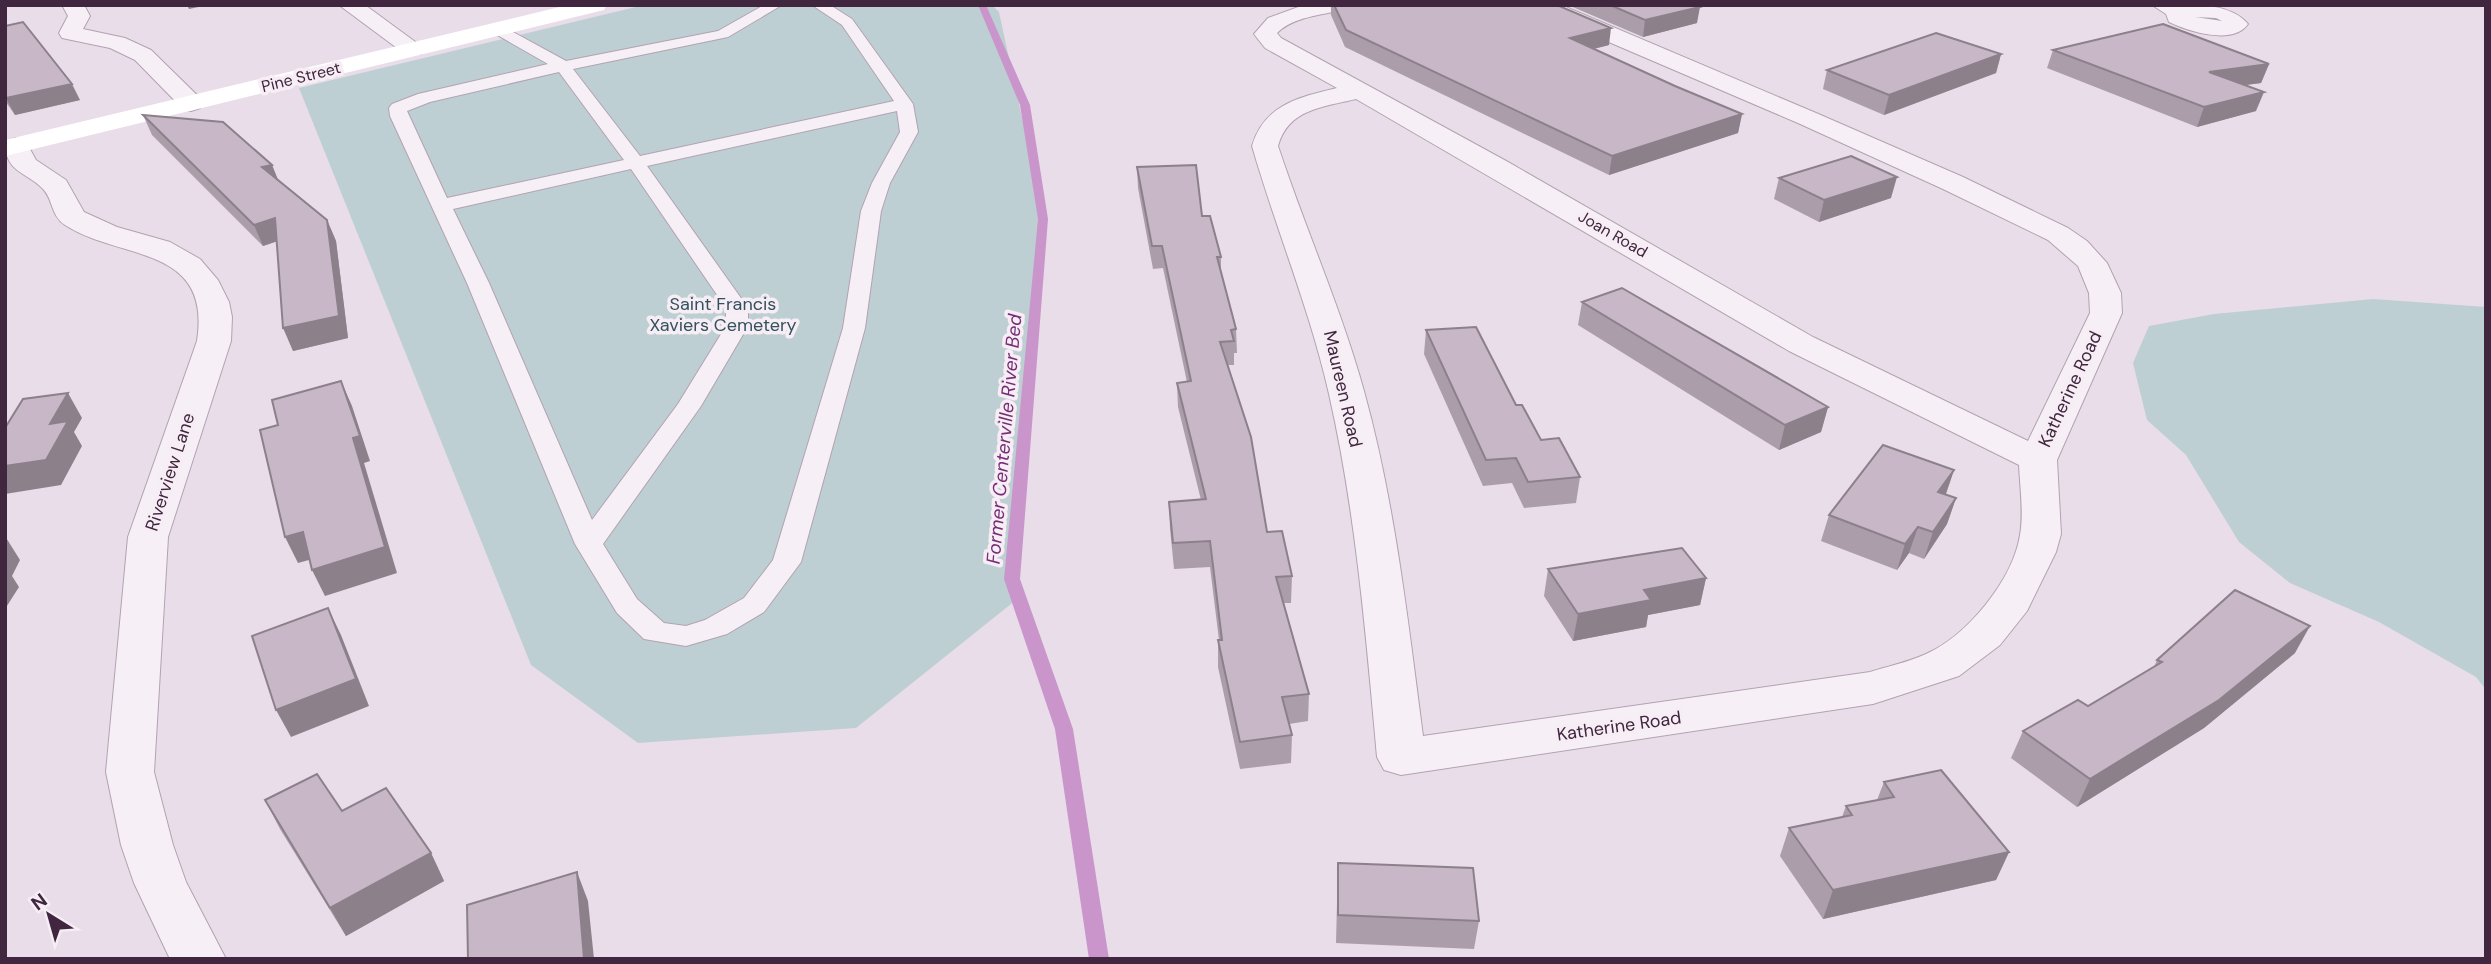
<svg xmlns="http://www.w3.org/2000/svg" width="2491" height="964" font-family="'DM Sans',sans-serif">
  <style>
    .green { fill: #becfd3 }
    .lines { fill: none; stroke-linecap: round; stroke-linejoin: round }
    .stream { fill: #c995cb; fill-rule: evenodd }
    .service-casing { stroke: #b2a2b2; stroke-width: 2 }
    .minor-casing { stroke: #b2a2b2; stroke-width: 2 }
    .service { fill: #f6f0f6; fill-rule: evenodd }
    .minor { fill: #f6f0f6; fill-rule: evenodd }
    .secondary { fill: #fff; fill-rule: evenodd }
    .wall { fill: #ac9dab }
    .shaded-wall { fill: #8c808b }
    .building { fill: #c8b7c7; stroke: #8c808b; stroke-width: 2 }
    .labels { text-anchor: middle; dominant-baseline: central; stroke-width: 7; stroke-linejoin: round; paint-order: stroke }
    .far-street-label { font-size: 16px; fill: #40263e; stroke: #f6edf5 }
    .park-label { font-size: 18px; fill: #32515d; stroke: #f6edf5 }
    .street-label { font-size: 18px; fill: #40263e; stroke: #f6edf5 }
    .water-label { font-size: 19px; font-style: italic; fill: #762d76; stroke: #f6edf5 }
  </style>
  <rect width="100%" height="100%" fill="#e8dde8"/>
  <g class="green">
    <path d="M644,5H992L999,12L1040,201L1016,600L856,728L638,743L531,665L299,88Z"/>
    <path d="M2373,299L2486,307V690L2476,677L2379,622L2290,583L2239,542L2186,455L2147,420L2133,363L2149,326L2214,314Z"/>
  </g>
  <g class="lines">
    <path class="stream" d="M978,5H986L1030,105L1048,219L1020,579L1073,729L1109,959H1089L1055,729L1004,579L1038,219L1020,105Z"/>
    <defs>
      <path id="service" d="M764,5H782L728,37L573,69L640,156L894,101L842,25L812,5H830L852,19L913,104L918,132L890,183L881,211L865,328L801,562L764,612L727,634L686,646L644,639L617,613L575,544L467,283L390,116L389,108L392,104L418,94L548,64L492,32L489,29L492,26H502L566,61L718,31ZM559,72L624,160L447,198L407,111L430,102ZM897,111L900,132L872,183L861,211L843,328L773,560L744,598L705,620L686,626L664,623L637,599L603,544L701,406L748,326V308L647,166ZM631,169L726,308V326L678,404L592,520L489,283L453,209Z"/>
      <g id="minor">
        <path d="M62,5H84L90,16L83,29L125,38L151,50L200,98L204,103L200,108L191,111L182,108L135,60L110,48L62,38L59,33L68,16Z"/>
        <path d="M339,5H365L425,49L421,54H405Z"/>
        <path d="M1304,5H1346L1343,10C1321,15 1293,17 1277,33L1281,38L1508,162L1813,337L2028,441L2090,313L2089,293L2078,266L2048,240L1943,189L1798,123L1534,10L1531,5H1561L1816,113L1963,177L2068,228L2087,241L2107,263L2121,293L2122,313L2057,460L2061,534L2056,552L2027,611L2000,645L1959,676L1873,704L1401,775L1384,770L1377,757C1366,636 1356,513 1329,394C1310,310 1276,229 1252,146C1264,105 1299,97 1337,88L1265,48L1254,34L1268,18ZM1356,99L1789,351L2019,465C2020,487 2024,514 2020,535C2013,580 1967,636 1926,654C1909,662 1889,666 1870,672L1423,736C1408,621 1395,503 1364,391C1341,308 1305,228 1278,146C1288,109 1323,107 1356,99Z"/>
        <path d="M2152,5C2183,5 2228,0 2248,24C2233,46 2188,31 2169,22L2166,14ZM2195,17L2216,18L2222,21Z"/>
        <path d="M16,138L25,140L36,160L66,180L84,212L117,227L170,242L200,259L218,280L229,302L232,317L231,341L168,537L154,772L173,845L186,882L226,959H170L134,883L121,845L106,772L128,537L197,341C212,244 120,261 65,225C51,216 53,199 43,189C27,172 5,173 5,142Z"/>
      </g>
    </defs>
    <use href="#service" class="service-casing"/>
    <use href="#minor" class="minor-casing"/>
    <use href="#service" class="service"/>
    <use href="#minor" class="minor"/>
    <path class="secondary" d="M568,5H607L604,10L5,156V140Z"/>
  </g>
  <g class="wall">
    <path d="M1331,5H1557L1609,45L1594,49L1675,86L1742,114L1738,133L1609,175L1345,47L1331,15Z"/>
    <path d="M1568,5H1696L1697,23L1643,37Z"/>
    <path d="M5,26L80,100L15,115L5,101Z"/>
    <path d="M2053,50L2269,64L2261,83L2244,85L2256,111L2197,127L2047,68Z"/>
    <path d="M2001,54L1996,73L1884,115L1823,89L1827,70Z"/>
    <path d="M143,115L272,165L278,180L327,220L336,241L348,338L293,351L277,241L263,246L152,135Z"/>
    <path d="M1137,167L1202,216L1221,257V274L1236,329L1237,353H1234V365H1228L1267,532L1292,576L1291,603H1284L1309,694L1308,721L1289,724L1292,735L1291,763L1240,769L1218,667V640H1219L1210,567L1174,569L1170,528L1169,502L1201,500L1178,407L1177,383L1187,382L1163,268L1153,269L1138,188Z"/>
    <path d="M1779,178L1891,198L1819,222L1774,199Z"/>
    <path d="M1582,302L1828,407L1821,432L1779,450L1578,325Z"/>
    <path d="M1426,330L1516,405L1541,440L1580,477L1576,503L1524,508L1512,483L1483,486L1424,354Z"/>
    <path d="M1954,470L1946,494L1956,498L1947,524L1924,559L1909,553L1897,570L1821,541L1829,515Z"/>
    <path d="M1548,569L1706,578L1700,605L1648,615L1646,627L1573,641L1544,596Z"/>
    <path d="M2295,653L2204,728L2077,807L2011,758L2023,731L2088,706L2154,667L2157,660Z"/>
    <path d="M1884,782L2009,852L1996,880L1823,919L1780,856L1789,828L1842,817L1846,806L1877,800Z"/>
    <path d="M265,800L342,811L431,853L444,881L346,936L280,829Z"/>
    <path d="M1338,863L1479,921L1474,949L1336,943Z"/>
  </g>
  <g class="shaded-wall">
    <path d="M187,5H208L189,9Z"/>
    <path d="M1700,7L1697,23L1643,37L1645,20Z"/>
    <path d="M1611,28L1609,45L1568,55L1570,38Z"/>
    <path d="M2001,54L1996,73L1884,115L1889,95Z"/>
    <path d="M2269,64L2261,83L2201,91L2209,72Z"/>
    <path d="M72,84L80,100L15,115L6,98Z"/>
    <path d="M2264,92L2256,111L2197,127L2204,107Z"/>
    <path d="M1742,114L1738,133L1609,175L1612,156Z"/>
    <path d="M272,165L280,185L262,167Z"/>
    <path d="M1897,177L1891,198L1819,222L1824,200Z"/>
    <path d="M275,218L284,239L263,246L254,225Z"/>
    <path d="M327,220L336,241L348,338L293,351L283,328Z"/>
    <path d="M341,381L352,406L370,461L364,463L397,573L325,596L312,570L353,438Z"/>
    <path d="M68,393L82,418L74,432L82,446L61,485L5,494V466L50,424Z"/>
    <path d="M1828,407L1821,432L1779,450L1785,425Z"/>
    <path d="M1954,470L1945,496L1938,492Z"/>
    <path d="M1956,498L1947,524L1924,559L1933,532Z"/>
    <path d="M1918,527L1909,553L1897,570L1905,544Z"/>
    <path d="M303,532L316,558L298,563L285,537Z"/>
    <path d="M5,536L20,560L12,576L19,587L5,609Z"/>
    <path d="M1706,578L1700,605L1648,615L1646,627L1573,641L1578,614L1644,590Z"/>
    <path d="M328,608L341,635L369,706L291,737L276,710Z"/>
    <path d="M2310,626L2295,653L2204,728L2077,807L2090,779Z"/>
    <path d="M2009,852L1996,880L1823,919L1833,890Z"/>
    <path d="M431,853L444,881L346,936L330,908Z"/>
    <path d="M577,872L588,901L594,959H584Z"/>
  </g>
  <g class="building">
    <path d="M1334,5H1557L1611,28L1570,38L1675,86L1742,114L1612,156L1346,30Z"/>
    <path d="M1610,5H1696L1700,7L1645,20Z"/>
    <path d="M23,22L72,84L6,98L5,97V26Z"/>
    <path d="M2163,24L2269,64L2209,72L2264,92L2204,107L2053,50Z"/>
    <path d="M1936,33L2001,54L1889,95L1827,70Z"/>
    <path d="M143,115L223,122L272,165L262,167L327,220L339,316L283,328L275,218L254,225Z"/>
    <path d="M1851,156L1897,177L1824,200L1779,178Z"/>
    <path d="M1196,165L1202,216H1210L1221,257H1217L1236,329L1231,330L1234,341L1220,342L1251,437L1267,532L1282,531L1292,576L1276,577L1309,694L1282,697L1292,735L1240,742L1218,640H1222L1210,541L1173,543L1169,502L1206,499L1177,383L1191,381L1162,246H1152L1137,167Z"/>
    <path d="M1622,288L1828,407L1785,425L1582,302Z"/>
    <path d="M1476,327L1516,405H1522L1541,440L1559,438L1580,477L1528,482L1516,458L1486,460L1426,330Z"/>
    <path d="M341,381L360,436L353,438L385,547L312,570L303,532L285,537L260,430L278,425L272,400Z"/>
    <path d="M68,393L50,424L68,421L46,460L5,466V428L23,399Z"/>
    <path d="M1883,445L1954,470L1938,492L1956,498L1933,532L1918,527L1905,544L1829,515Z"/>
    <path d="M1682,548L1706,578L1644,590L1651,600L1578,614L1548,569Z"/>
    <path d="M2235,590L2310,626L2219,700L2090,779L2023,731L2078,700L2088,706L2162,662L2157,660Z"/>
    <path d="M328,608L356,679L276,710L252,636Z"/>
    <path d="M1941,770L2009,852L1833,890L1789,828L1852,815L1846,806L1894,797L1884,782Z"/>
    <path d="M317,774L342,811L386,788L431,853L330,908L265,800Z"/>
    <path d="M1338,863L1473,868L1479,921L1338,915Z"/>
    <path d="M577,872L584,959H468L467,905Z"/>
  </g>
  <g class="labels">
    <g class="far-street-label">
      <text transform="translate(301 77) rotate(-14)">Pine Street</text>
      <text transform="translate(1613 234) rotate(30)">Joan Road</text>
    </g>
    <g class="park-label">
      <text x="723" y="304">Saint Francis<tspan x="723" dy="21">Xaviers Cemetery</tspan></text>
    </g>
    <g class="street-label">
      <text transform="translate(1343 389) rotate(77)">Maureen Road</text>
      <text transform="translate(2070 389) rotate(-65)">Katherine Road</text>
      <text transform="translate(170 472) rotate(-72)">Riverview Lane</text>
      <text transform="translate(1619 726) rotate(-8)">Katherine Road</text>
    </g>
    <g class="water-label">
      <text transform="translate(1004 439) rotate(-85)">Former Centerville River Bed</text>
    </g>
  </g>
  <rect width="2491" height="964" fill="none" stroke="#40263e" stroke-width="14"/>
  <g transform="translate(49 915) rotate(323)" stroke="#f6edf5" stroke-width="5" paint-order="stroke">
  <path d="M0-5L12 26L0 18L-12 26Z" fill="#40263e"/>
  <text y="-10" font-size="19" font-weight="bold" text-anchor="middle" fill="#40263e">N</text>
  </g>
</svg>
